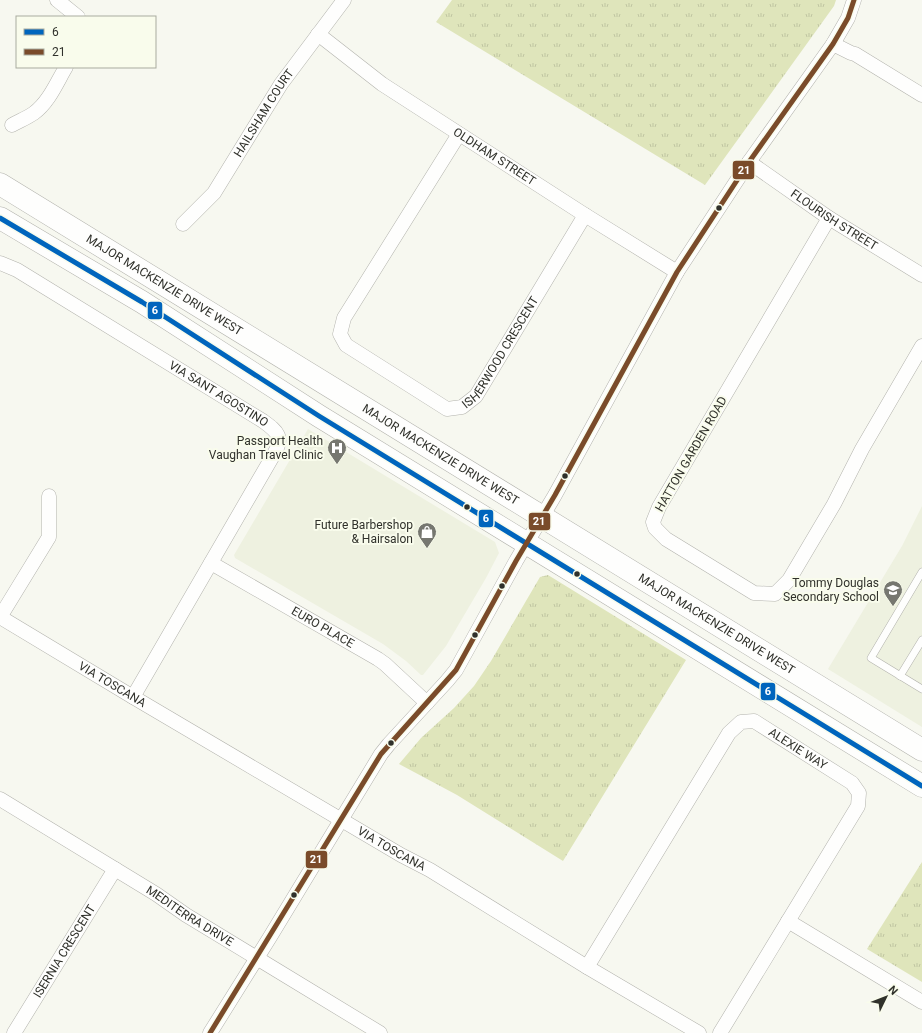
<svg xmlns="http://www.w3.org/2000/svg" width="922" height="1033" font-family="Roboto,sans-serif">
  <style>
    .built { fill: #eef1e0 }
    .grass { fill: url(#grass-tufts) }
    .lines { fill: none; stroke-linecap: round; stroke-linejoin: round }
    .service-casing { stroke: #b2b2ac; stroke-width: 8 }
    .minor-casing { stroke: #b2b2ac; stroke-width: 15 }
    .primary-casing { stroke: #b2b2ac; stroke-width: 23 }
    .service { stroke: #fefefd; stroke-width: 7 }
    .minor { stroke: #fefefd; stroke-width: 14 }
    .primary { stroke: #fefefd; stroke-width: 22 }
    .bus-1-casing { stroke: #f9fcec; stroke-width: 8 }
    .bus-2-casing { stroke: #f9fcec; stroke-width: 8 }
    .bus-1 { stroke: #0065bd; stroke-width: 5 }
    .bus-2 { stroke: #7a4b2a; stroke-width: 5 }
    .bus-dot { fill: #30312b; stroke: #f9fcec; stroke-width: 1.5 }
    .labels { text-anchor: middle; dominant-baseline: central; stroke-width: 4; stroke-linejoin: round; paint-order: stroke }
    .street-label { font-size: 12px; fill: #30312b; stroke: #f9fcec }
    .poi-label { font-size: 12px; fill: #30312b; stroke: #f9fcec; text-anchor: end }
    .line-badge { stroke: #f9fcec; stroke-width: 1.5 }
    .badge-label { font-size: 11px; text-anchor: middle; font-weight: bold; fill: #fff }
  </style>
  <defs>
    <pattern id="grass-tufts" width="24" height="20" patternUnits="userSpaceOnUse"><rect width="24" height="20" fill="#dfe5bb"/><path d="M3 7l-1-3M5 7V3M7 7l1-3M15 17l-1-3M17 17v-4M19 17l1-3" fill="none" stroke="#c0c5a1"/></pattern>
  </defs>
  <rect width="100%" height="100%" fill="#f7f8f0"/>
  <g class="built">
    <path d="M308,429L495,542L499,553L486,578L446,646L423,675H421L406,661L383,644L235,558L234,555Z"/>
    <path d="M922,506V727L828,669L902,546Z"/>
  </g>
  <g class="grass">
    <path d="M452,0H836L834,6L705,185L436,22Z"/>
    <path d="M548,575L686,660L563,861L457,795L399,764L421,738L454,708L474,686L491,661L540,577Z"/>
    <path d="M922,862V982L867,949Z"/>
  </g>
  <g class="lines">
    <defs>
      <g id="service">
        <path d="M922,572L871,658L922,689"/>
        <path d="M900,676L922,640"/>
      </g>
      <g id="minor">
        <path d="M57,0L78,17"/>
        <path id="s1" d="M318,34L382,84L585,215L677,272"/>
        <path d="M833,44L851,53L855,54L922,95"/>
        <path d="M12,125C19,121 27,118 34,113C49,102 57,82 66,67"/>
        <path id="s2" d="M459,134L344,318L340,334L346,345L447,409L462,407L476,396L585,215"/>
        <path id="s3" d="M749,162L829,218L922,275"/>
        <path d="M829,218L659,507L653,522L655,528L666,539L754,593L775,594L789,580L834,504L862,449L922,346"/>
        <path id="s4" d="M183,224L214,193L281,84L344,0"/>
        <path id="s5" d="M0,263L17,270L263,421C278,432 284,437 274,454L133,697"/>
        <path id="s6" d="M211,563L378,659L385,664L427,703"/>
        <path id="s7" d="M0,617L133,697L401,855L430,870L587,967L699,1033"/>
        <path d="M0,617L49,537V496"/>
        <path id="s8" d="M0,799L156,894L186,915L380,1033"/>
        <path d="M788,921L922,1002"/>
        <path id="s9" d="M587,967L729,733L741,722L754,721L852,783L859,793L858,806L720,1033"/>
        <path id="s10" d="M14,1033L115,869"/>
        <path d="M210,1033L270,937L381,754L389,744L447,681L456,670L516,561L555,495L677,272L749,162L833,44L848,18L854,0"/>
      </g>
      <g id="primary">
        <path id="s11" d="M0,184L922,750"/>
        <path d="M0,218L142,302L319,416L922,786"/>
      </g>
    </defs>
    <use href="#service" class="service-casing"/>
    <use href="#minor" class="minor-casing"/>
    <use href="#primary" class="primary-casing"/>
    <use href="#service" class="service"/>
    <use href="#minor" class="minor"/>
    <use href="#primary" class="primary"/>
    <defs>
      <path id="bus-1" d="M0,218L142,302L319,416L922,786"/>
      <path id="bus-2" d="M210,1033L381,754L456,670L516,561L555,495L677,272L749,162L833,44L848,18L854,0"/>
    </defs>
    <use href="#bus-1" class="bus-1-casing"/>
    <use href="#bus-2" class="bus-2-casing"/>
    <use href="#bus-1" class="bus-1"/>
    <use href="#bus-2" class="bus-2"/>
  </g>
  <defs>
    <symbol id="hospital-pin" viewBox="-11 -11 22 30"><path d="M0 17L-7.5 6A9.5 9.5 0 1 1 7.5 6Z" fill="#767770" stroke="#f9fcec"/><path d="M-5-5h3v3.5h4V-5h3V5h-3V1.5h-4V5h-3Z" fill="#fff"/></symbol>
    <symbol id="shop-pin" viewBox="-11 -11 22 30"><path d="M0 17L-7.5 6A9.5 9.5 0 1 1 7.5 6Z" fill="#767770" stroke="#f9fcec"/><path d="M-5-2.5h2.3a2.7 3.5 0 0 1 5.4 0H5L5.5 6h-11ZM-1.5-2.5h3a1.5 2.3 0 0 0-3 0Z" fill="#fff"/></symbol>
    <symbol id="school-pin" viewBox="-11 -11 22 30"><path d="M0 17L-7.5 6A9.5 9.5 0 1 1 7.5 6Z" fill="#767770" stroke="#f9fcec"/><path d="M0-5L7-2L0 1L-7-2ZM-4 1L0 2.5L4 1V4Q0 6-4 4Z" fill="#fff"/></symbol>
  </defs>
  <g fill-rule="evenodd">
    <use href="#hospital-pin" x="326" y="437" width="22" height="30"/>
    <use href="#shop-pin" x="416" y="521" width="22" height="30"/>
    <use href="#school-pin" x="882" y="579" width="22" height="30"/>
  </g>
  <g class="bus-dot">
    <circle cx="719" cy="208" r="3.5"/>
    <circle cx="565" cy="476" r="3.5"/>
    <circle cx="467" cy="507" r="3.5"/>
    <circle cx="577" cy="574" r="3.5"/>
    <circle cx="502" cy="586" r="3.5"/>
    <circle cx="475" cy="635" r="3.5"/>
    <circle cx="391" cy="743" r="3.5"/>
    <circle cx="294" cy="895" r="3.5"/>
  </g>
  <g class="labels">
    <g class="street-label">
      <text stroke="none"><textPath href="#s4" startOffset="138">HAILSHAM COURT</textPath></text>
      <text stroke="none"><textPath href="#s1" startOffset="215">OLDHAM STREET</textPath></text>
      <text stroke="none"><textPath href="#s3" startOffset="103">FLOURISH STREET</textPath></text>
      <text stroke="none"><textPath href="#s11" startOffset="193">MAJOR MACKENZIE DRIVE WEST</textPath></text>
      <text stroke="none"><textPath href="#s2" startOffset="448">ISHERWOOD CRESCENT</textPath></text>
      <text stroke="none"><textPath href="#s5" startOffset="255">VIA SANT AGOSTINO</textPath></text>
      <text stroke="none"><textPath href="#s11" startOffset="517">MAJOR MACKENZIE DRIVE WEST</textPath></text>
      <text transform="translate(691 454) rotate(-60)">HATTON GARDEN ROAD</text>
      <text stroke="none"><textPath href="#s11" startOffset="841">MAJOR MACKENZIE DRIVE WEST</textPath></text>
      <text stroke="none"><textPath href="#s6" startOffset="129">EURO PLACE</textPath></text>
      <text stroke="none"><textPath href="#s7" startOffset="131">VIA TOSCANA</textPath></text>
      <text stroke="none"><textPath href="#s9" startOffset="355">ALEXIE WAY</textPath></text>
      <text stroke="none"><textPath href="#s7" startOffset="455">VIA TOSCANA</textPath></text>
      <text stroke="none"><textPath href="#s8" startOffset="223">MEDITERRA DRIVE</textPath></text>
      <text stroke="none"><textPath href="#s10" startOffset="96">ISERNIA CRESCENT</textPath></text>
    </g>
    <g class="poi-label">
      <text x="323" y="441">Passport Health<tspan x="323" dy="14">Vaughan Travel Clinic</tspan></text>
      <text x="413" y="525">Future Barbershop<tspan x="413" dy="14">&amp; Hairsalon</tspan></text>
      <text x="879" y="583">Tommy Douglas<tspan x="879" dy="14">Secondary School</tspan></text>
    </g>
  </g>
  <g class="line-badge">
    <rect x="732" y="160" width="23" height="20" rx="4" fill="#7a4b2a"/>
    <rect x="147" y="301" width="16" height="19" rx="4" fill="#0065bd"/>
    <rect x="478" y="509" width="16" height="19" rx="4" fill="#0065bd"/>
    <rect x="528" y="512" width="23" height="19" rx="4" fill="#7a4b2a"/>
    <rect x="760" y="682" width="16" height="19" rx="4" fill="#0065bd"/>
    <rect x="305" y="850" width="23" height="19" rx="4" fill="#7a4b2a"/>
  </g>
  <g class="badge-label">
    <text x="744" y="174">21</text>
    <text x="155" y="314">6</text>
    <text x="486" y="522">6</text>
    <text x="539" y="525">21</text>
    <text x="768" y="695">6</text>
    <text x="316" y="863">21</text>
  </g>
  <rect x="16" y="16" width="140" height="52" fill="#f9fcec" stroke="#a9ab9f"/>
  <rect x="24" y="29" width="20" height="6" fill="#0065bd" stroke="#a9ab9f"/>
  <text x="52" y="36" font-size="12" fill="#30312b">6</text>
  <rect x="24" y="49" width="20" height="6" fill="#7a4b2a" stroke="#a9ab9f"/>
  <text x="52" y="56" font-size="12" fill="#30312b">21</text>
  <g transform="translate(886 997) rotate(47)" stroke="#f9fcec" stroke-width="3" paint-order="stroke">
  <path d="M0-3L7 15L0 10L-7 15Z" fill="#30312b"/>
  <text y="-6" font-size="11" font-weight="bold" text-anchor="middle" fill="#30312b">N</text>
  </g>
</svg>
